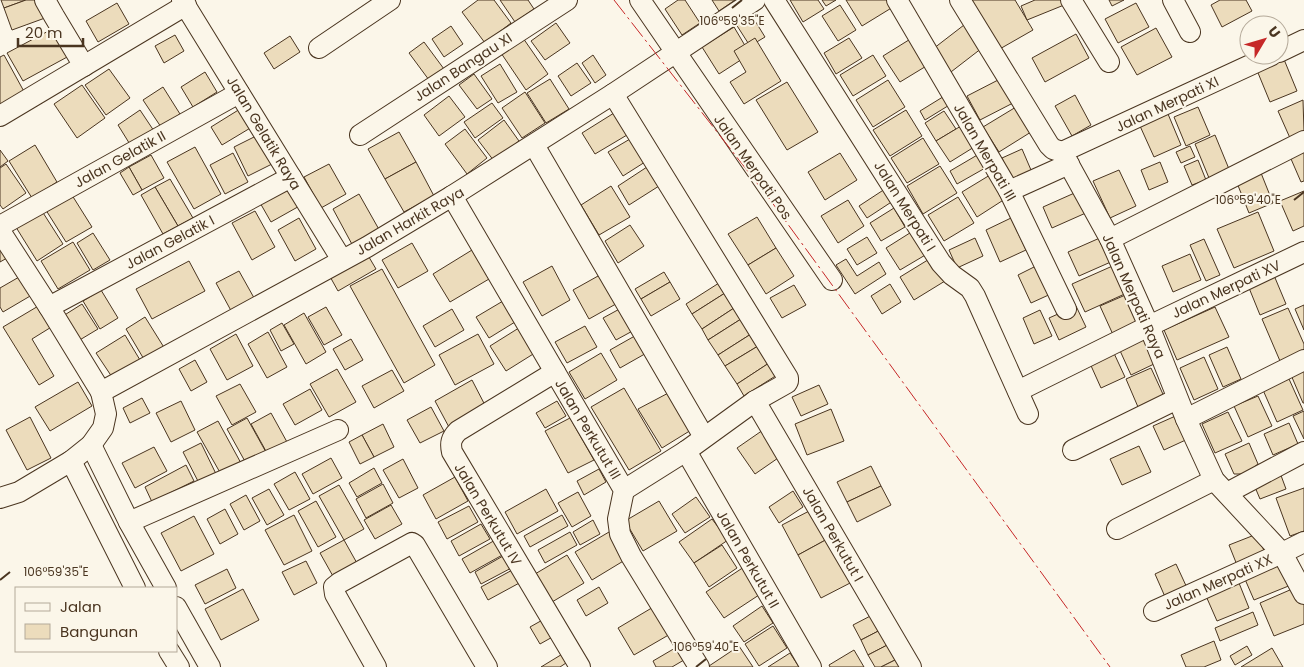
<svg xmlns="http://www.w3.org/2000/svg" width="1304" height="667" font-family="Poppins,sans-serif">
  <style>
    .building { fill: #ecdcbc; stroke: #4a3520 }
    .lines { fill: none; stroke-linecap: round; stroke-linejoin: round }
    .minor-casing { stroke: #4a3520; stroke-width: 22 }
    .minor { stroke: #fbf6e9; stroke-width: 20 }
    .power { stroke: #c62828; stroke-width: 1; stroke-dasharray: 18 4 2.5 4; stroke-linecap: butt }
    .ticks { fill: none; stroke: #4a3520; stroke-width: 2 }
    .labels { text-anchor: middle; dominant-baseline: central; stroke-width: 4; stroke-linejoin: round; paint-order: stroke }
    .street-label { font-size: 14px; fill: #4a3520; stroke: #fbf6e9 }
    .ticks-label { font-size: 12px; text-anchor: middle; fill: #4a3520; stroke: #fbf6e9; stroke-width: 4; stroke-linejoin: round; paint-order: stroke }
  </style>
  <rect width="100%" height="100%" fill="#fbf6e9"/>
  <g class="building">
    <path d="M1,0H26L4,8Z"/>
    <path d="M26,0H38L45,18L12,30L4,8Z"/>
    <path d="M478,0H494L511,23L485,43L462,12Z"/>
    <path d="M500,0H528L534,9L515,22Z"/>
    <path d="M678,0H685L700,23L682,35L665,9Z"/>
    <path d="M712,0H735L719,11Z"/>
    <path d="M790,0H818L824,9L803,22Z"/>
    <path d="M822,0H836L826,6Z"/>
    <path d="M846,0H888L893,7L862,26Z"/>
    <path d="M969,0H1015L1033,30L998,50Z"/>
    <path d="M1035,0H1067L1069,3L1027,20L1021,6Z"/>
    <path d="M1109,0H1124L1112,6Z"/>
    <path d="M1220,0H1246L1252,11L1222,27L1211,5Z"/>
    <path d="M117,3L129,24L98,42L86,21Z"/>
    <path d="M1136,3L1149,27L1118,43L1105,19Z"/>
    <path d="M840,5L856,30L838,41L822,16Z"/>
    <path d="M749,11L765,37L750,46L734,21Z"/>
    <path d="M556,23L570,43L545,60L531,41Z"/>
    <path d="M964,25L982,48L947,75L929,52Z"/>
    <path d="M451,26L463,44L444,57L432,39Z"/>
    <path d="M734,27L750,54L719,74L702,47Z"/>
    <path d="M54,28L69,56L23,81L7,53Z"/>
    <path d="M1156,28L1172,57L1137,75L1121,47Z"/>
    <path d="M1076,34L1089,58L1045,82L1032,58Z"/>
    <path d="M175,35L184,51L164,63L155,46Z"/>
    <path d="M290,36L300,52L274,69L264,53Z"/>
    <path d="M523,38L548,74L526,90L501,53Z"/>
    <path d="M755,38L781,81L744,104L730,82L746,72L734,51Z"/>
    <path d="M849,38L862,58L836,74L824,53Z"/>
    <path d="M912,38L928,65L900,82L883,56Z"/>
    <path d="M424,42L444,69L429,80L409,53Z"/>
    <path d="M4,55L27,97L0,112V57Z"/>
    <path d="M593,55L606,75L595,83L582,63Z"/>
    <path d="M873,55L886,76L853,96L840,75Z"/>
    <path d="M1283,57L1297,91L1270,102L1256,68Z"/>
    <path d="M577,63L591,83L571,96L558,76Z"/>
    <path d="M500,64L517,92L498,103L481,76Z"/>
    <path d="M109,69L130,98L106,115L85,85Z"/>
    <path d="M205,72L217,92L193,107L181,87Z"/>
    <path d="M474,74L492,99L477,109L459,85Z"/>
    <path d="M550,79L569,109L546,123L527,93Z"/>
    <path d="M1000,79L1013,103L980,120L967,96Z"/>
    <path d="M888,80L905,107L873,127L856,100Z"/>
    <path d="M787,82L818,132L787,150L756,100Z"/>
    <path d="M82,85L105,118L77,138L54,104Z"/>
    <path d="M163,87L180,114L161,127L143,100Z"/>
    <path d="M525,92L545,123L522,138L502,108Z"/>
    <path d="M946,95L951,104L925,120L920,111Z"/>
    <path d="M1075,95L1091,125L1072,136L1055,106Z"/>
    <path d="M449,96L465,117L439,136L424,115Z"/>
    <path d="M1303,100L1304,132L1290,138L1278,111Z"/>
    <path d="M492,103L503,118L475,138L464,122Z"/>
    <path d="M1016,107L1031,132L999,152L983,127Z"/>
    <path d="M1198,107L1210,135L1186,146L1174,117Z"/>
    <path d="M240,109L252,127L222,145L211,127Z"/>
    <path d="M140,110L154,131L131,146L118,125Z"/>
    <path d="M906,110L922,136L890,156L873,130Z"/>
    <path d="M944,111L956,129L936,141L925,123Z"/>
    <path d="M614,113L627,135L595,154L582,133Z"/>
    <path d="M1168,114L1181,145L1154,157L1140,126Z"/>
    <path d="M504,120L519,141L494,161L478,140Z"/>
    <path d="M966,123L979,144L950,162L936,141Z"/>
    <path d="M465,129L487,158L467,174L445,144Z"/>
    <path d="M399,132L416,162L385,179L368,149Z"/>
    <path d="M260,134L274,163L248,176L234,147Z"/>
    <path d="M1215,135L1229,169L1209,178L1195,144Z"/>
    <path d="M923,138L939,164L907,183L891,158Z"/>
    <path d="M630,139L645,162L623,176L608,152Z"/>
    <path d="M35,145L57,182L32,198L9,161Z"/>
    <path d="M1190,146L1195,157L1181,163L1176,152Z"/>
    <path d="M1304,146V181L1301,182L1288,152Z"/>
    <path d="M195,147L221,194L194,209L167,162Z"/>
    <path d="M1022,149L1034,177L1014,186L1002,158Z"/>
    <path d="M0,150L8,161L0,167Z"/>
    <path d="M233,153L248,182L225,194L210,165Z"/>
    <path d="M840,153L857,180L825,200L808,172Z"/>
    <path d="M979,154L987,167L957,184L950,171Z"/>
    <path d="M151,155L164,178L142,190L129,167Z"/>
    <path d="M1198,160L1206,180L1192,185L1184,166Z"/>
    <path d="M416,162L434,196L404,212L385,179Z"/>
    <path d="M1160,162L1168,182L1149,190L1141,170Z"/>
    <path d="M6,164L26,193L3,209L0,205V168Z"/>
    <path d="M329,164L346,194L321,208L304,177Z"/>
    <path d="M940,166L957,193L923,214L907,186Z"/>
    <path d="M129,167L142,190L133,195L120,173Z"/>
    <path d="M647,167L659,186L629,205L618,186Z"/>
    <path d="M1119,170L1136,206L1110,218L1093,181Z"/>
    <path d="M1261,173L1273,203L1249,213L1237,183Z"/>
    <path d="M990,175L1005,199L977,217L962,192Z"/>
    <path d="M170,179L193,218L178,226L155,187Z"/>
    <path d="M291,183L303,204L271,222L259,201Z"/>
    <path d="M611,186L630,217L599,235L581,205Z"/>
    <path d="M155,187L178,226L163,234L141,195Z"/>
    <path d="M888,187L896,199L867,218L859,206Z"/>
    <path d="M1079,191L1088,212L1052,228L1043,207Z"/>
    <path d="M1304,191V226L1293,231L1280,201Z"/>
    <path d="M70,192L92,227L66,242L44,207Z"/>
    <path d="M359,194L381,233L354,248L333,209Z"/>
    <path d="M958,197L974,223L944,241L928,215Z"/>
    <path d="M848,200L864,226L838,243L821,216Z"/>
    <path d="M40,208L63,244L37,261L14,224Z"/>
    <path d="M894,208L905,227L881,241L870,223Z"/>
    <path d="M255,211L275,247L252,260L232,223Z"/>
    <path d="M1258,212L1274,251L1234,268L1217,229Z"/>
    <path d="M757,217L776,248L748,265L728,234Z"/>
    <path d="M299,218L316,249L295,261L278,230Z"/>
    <path d="M1011,218L1026,250L1000,262L986,230Z"/>
    <path d="M630,225L644,246L618,263L605,241Z"/>
    <path d="M913,231L927,254L900,270L886,248Z"/>
    <path d="M93,233L110,260L93,270L77,243Z"/>
    <path d="M867,237L877,253L857,265L847,249Z"/>
    <path d="M1102,237L1113,261L1079,276L1068,252Z"/>
    <path d="M975,238L983,256L957,268L949,250Z"/>
    <path d="M1204,239L1220,275L1206,281L1190,245Z"/>
    <path d="M73,242L90,270L58,289L41,261Z"/>
    <path d="M412,243L428,271L398,288L382,260Z"/>
    <path d="M0,247L7,258L0,262Z"/>
    <path d="M776,248L794,276L766,294L748,265Z"/>
    <path d="M472,250L489,279L450,302L433,274Z"/>
    <path d="M366,252L376,269L338,291L328,273Z"/>
    <path d="M1190,254L1201,280L1173,292L1162,266Z"/>
    <path d="M931,258L945,281L914,300L900,277Z"/>
    <path d="M846,259L857,276L879,262L886,274L855,294L836,265Z"/>
    <path d="M189,261L205,291L152,319L136,289Z"/>
    <path d="M1040,264L1053,293L1031,303L1018,275Z"/>
    <path d="M1117,264L1129,292L1085,312L1072,284Z"/>
    <path d="M552,266L570,300L542,316L523,282Z"/>
    <path d="M382,269L435,365L404,383L350,286Z"/>
    <path d="M239,271L258,305L235,318L216,283Z"/>
    <path d="M607,271L623,300L589,319L573,290Z"/>
    <path d="M664,272L670,282L641,299L635,289Z"/>
    <path d="M26,273L37,292L3,312L0,307V288Z"/>
    <path d="M1273,273L1286,304L1260,315L1247,283Z"/>
    <path d="M670,282L680,299L651,316L641,299Z"/>
    <path d="M719,283L725,293L692,314L686,304Z"/>
    <path d="M890,284L901,302L882,314L871,296Z"/>
    <path d="M794,285L806,305L782,318L770,298Z"/>
    <path d="M101,290L118,318L100,329L83,301Z"/>
    <path d="M725,293L734,308L702,329L692,314Z"/>
    <path d="M1130,293L1145,326L1115,339L1100,306Z"/>
    <path d="M503,301L515,322L489,338L476,317Z"/>
    <path d="M82,304L98,329L78,341L63,316Z"/>
    <path d="M40,305L53,326L32,339L54,376L39,385L3,327Z"/>
    <path d="M1304,305V330L1295,309Z"/>
    <path d="M625,306L638,328L616,340L603,318Z"/>
    <path d="M1076,306L1086,327L1059,340L1049,318Z"/>
    <path d="M326,307L342,335L324,345L308,317Z"/>
    <path d="M1215,307L1229,337L1177,360L1164,330Z"/>
    <path d="M734,308L741,319L708,340L702,329Z"/>
    <path d="M1288,308L1304,344V351L1280,361L1262,319Z"/>
    <path d="M452,309L464,330L435,347L423,326Z"/>
    <path d="M1040,310L1052,336L1034,344L1023,318Z"/>
    <path d="M304,313L326,352L306,364L284,325Z"/>
    <path d="M145,317L165,349L145,361L126,329Z"/>
    <path d="M741,319L751,334L718,355L708,340Z"/>
    <path d="M282,323L294,344L281,351L270,330Z"/>
    <path d="M522,326L538,351L506,371L490,346Z"/>
    <path d="M585,326L597,347L567,363L555,342Z"/>
    <path d="M268,332L287,367L267,378L248,344Z"/>
    <path d="M640,333L650,351L620,368L610,350Z"/>
    <path d="M236,334L253,366L227,380L210,349Z"/>
    <path d="M478,334L494,364L455,385L439,355Z"/>
    <path d="M751,334L758,346L725,366L718,355Z"/>
    <path d="M1141,334L1154,364L1131,375L1117,344Z"/>
    <path d="M125,335L140,360L112,377L96,353Z"/>
    <path d="M351,339L363,360L345,370L333,349Z"/>
    <path d="M758,346L769,363L737,384L725,366Z"/>
    <path d="M1227,347L1241,379L1223,387L1209,355Z"/>
    <path d="M1112,349L1125,377L1101,388L1088,359Z"/>
    <path d="M601,353L617,380L585,399L569,372Z"/>
    <path d="M1204,357L1218,389L1194,400L1180,368Z"/>
    <path d="M195,360L207,382L191,391L179,369Z"/>
    <path d="M769,363L777,375L744,396L737,384Z"/>
    <path d="M1151,368L1167,403L1141,414L1126,379Z"/>
    <path d="M337,369L356,402L329,417L310,384Z"/>
    <path d="M392,370L404,391L374,408L362,386Z"/>
    <path d="M1304,370V403H1303L1291,375Z"/>
    <path d="M1289,379L1303,410L1277,422L1263,390Z"/>
    <path d="M472,380L487,409L450,429L435,401Z"/>
    <path d="M78,382L92,406L50,431L35,407Z"/>
    <path d="M240,384L256,412L232,425L216,396Z"/>
    <path d="M819,385L828,404L801,416L792,397Z"/>
    <path d="M624,388L661,451L629,470L591,407Z"/>
    <path d="M310,389L322,410L295,425L283,404Z"/>
    <path d="M674,390L696,427L662,448L638,409Z"/>
    <path d="M1258,396L1272,426L1248,437L1234,406Z"/>
    <path d="M142,398L150,413L130,423L123,408Z"/>
    <path d="M181,401L195,430L171,442L156,413Z"/>
    <path d="M557,401L566,416L545,428L536,413Z"/>
    <path d="M431,407L444,431L420,443L407,420Z"/>
    <path d="M831,409L844,441L807,455L795,424Z"/>
    <path d="M1304,411V439L1293,416Z"/>
    <path d="M1228,412L1242,441L1215,453L1202,424Z"/>
    <path d="M271,413L287,442L267,453L251,424Z"/>
    <path d="M1180,414L1190,438L1164,450L1153,426Z"/>
    <path d="M30,417L51,458L27,470L6,430Z"/>
    <path d="M247,418L267,454L247,465L227,429Z"/>
    <path d="M570,418L594,460L568,473L545,431Z"/>
    <path d="M218,421L242,465L222,476L197,432Z"/>
    <path d="M1289,423L1298,444L1273,455L1264,434Z"/>
    <path d="M383,424L394,447L374,457L362,435Z"/>
    <path d="M763,430L781,456L755,474L737,448Z"/>
    <path d="M362,435L374,457L360,464L349,442Z"/>
    <path d="M201,443L218,478L201,487L183,452Z"/>
    <path d="M1249,443L1258,464L1245,474H1234L1225,454Z"/>
    <path d="M1139,446L1151,472L1122,485L1110,459Z"/>
    <path d="M154,447L167,471L135,488L122,463Z"/>
    <path d="M331,458L342,478L313,494L302,474Z"/>
    <path d="M403,459L418,488L399,498L383,470Z"/>
    <path d="M186,465L194,481L152,502L145,487Z"/>
    <path d="M871,466L881,486L847,502L837,482Z"/>
    <path d="M374,468L382,483L357,497L349,483Z"/>
    <path d="M599,469L606,482L584,495L577,481Z"/>
    <path d="M1279,470L1286,489L1260,499L1252,480Z"/>
    <path d="M295,472L310,499L289,510L274,484Z"/>
    <path d="M455,477L468,501L436,519L423,495Z"/>
    <path d="M383,484L393,503L366,518L356,499Z"/>
    <path d="M339,485L364,529L344,540L319,496Z"/>
    <path d="M881,486L891,505L857,522L847,502Z"/>
    <path d="M1304,488V531L1290,536L1276,498Z"/>
    <path d="M269,489L284,515L267,525L252,498Z"/>
    <path d="M546,489L558,511L517,534L505,512Z"/>
    <path d="M793,491L803,507L779,523L769,507Z"/>
    <path d="M578,492L591,516L572,527L558,503Z"/>
    <path d="M246,495L260,521L244,530L230,504Z"/>
    <path d="M696,497L710,517L685,533L672,514Z"/>
    <path d="M316,501L336,537L318,547L298,511Z"/>
    <path d="M659,501L677,531L643,551L625,521Z"/>
    <path d="M391,505L402,524L375,539L364,520Z"/>
    <path d="M469,506L478,522L447,539L438,522Z"/>
    <path d="M815,508L831,537L798,555L782,525Z"/>
    <path d="M225,509L238,534L220,544L207,519Z"/>
    <path d="M294,515L312,551L284,565L265,530Z"/>
    <path d="M562,515L568,526L530,547L524,536Z"/>
    <path d="M194,516L214,554L181,571L161,533Z"/>
    <path d="M712,519L728,540L694,563L679,542Z"/>
    <path d="M593,520L600,534L580,545L573,532Z"/>
    <path d="M481,524L490,539L459,556L451,541Z"/>
    <path d="M570,532L577,545L545,563L538,550Z"/>
    <path d="M609,532L625,560L592,580L575,552Z"/>
    <path d="M1257,534L1265,553L1237,565L1229,545Z"/>
    <path d="M831,537L854,581L821,598L798,555Z"/>
    <path d="M497,539L506,553L470,573L462,559Z"/>
    <path d="M344,540L358,565L334,578L320,553Z"/>
    <path d="M722,545L737,568L709,587L694,563Z"/>
    <path d="M510,552L517,565L481,584L475,572Z"/>
    <path d="M567,555L584,583L552,602L535,574Z"/>
    <path d="M306,561L317,583L294,595L282,572Z"/>
    <path d="M1282,561L1291,585L1254,600L1244,577Z"/>
    <path d="M1176,564L1188,590L1166,599L1155,574Z"/>
    <path d="M744,567L762,593L724,618L706,592Z"/>
    <path d="M516,568L523,581L488,600L481,587Z"/>
    <path d="M227,569L236,588L205,604L195,585Z"/>
    <path d="M1239,583L1249,608L1217,621L1206,596Z"/>
    <path d="M1299,586L1304,597V624L1274,636L1260,603Z"/>
    <path d="M599,587L608,603L586,616L577,600Z"/>
    <path d="M243,589L259,620L221,640L205,609Z"/>
    <path d="M655,606L672,633L634,655L618,628Z"/>
    <path d="M762,606L773,623L744,642L733,626Z"/>
    <path d="M878,612L886,627L861,640L853,625Z"/>
    <path d="M1253,612L1258,625L1220,641L1215,628Z"/>
    <path d="M546,618L556,635L540,644L530,627Z"/>
    <path d="M773,626L787,648L759,666L745,644Z"/>
    <path d="M886,627L893,642L868,655L861,640Z"/>
    <path d="M1214,641L1221,660L1204,667H1186L1181,655Z"/>
    <path d="M893,642L901,657L881,667H875L868,655Z"/>
    <path d="M682,644L689,657L672,667H656L653,661Z"/>
    <path d="M739,646L753,667H710L709,666Z"/>
    <path d="M1247,646L1252,655L1235,665L1230,656Z"/>
    <path d="M1272,648L1283,667H1241Z"/>
    <path d="M854,650L864,667H830L829,665Z"/>
    <path d="M564,653L569,661L560,667H541Z"/>
    <path d="M790,653L799,667H768Z"/>
    <path d="M901,657L906,667H881Z"/>
  </g>
  <g class="lines">
    <defs>
      <g id="minor">
        <path d="M45,0L54,16L84,66"/>
        <path d="M182,0L342,260"/>
        <path d="M640,0L832,280"/>
        <path d="M774,0L941,263L952,275L970,288L975,296L1028,414"/>
        <path d="M897,0L1009,191L1066,309"/>
        <path d="M960,0L1049,145L1053,149L1062,152L1110,239L1149,326L1186,419L1214,480L1282,553L1304,594"/>
        <path d="M1071,0L1109,62"/>
        <path d="M1173,0L1190,32"/>
        <path d="M319,48L390,0"/>
        <path d="M1279,52L1304,40"/>
        <path d="M613,94L788,378V381L787,383L755,401L686,451L624,490"/>
        <path d="M0,116L186,5"/>
        <path d="M360,135L567,0"/>
        <path d="M534,145L704,437"/>
        <path d="M1062,152L1272,55"/>
        <path d="M1009,191L1069,164"/>
        <path d="M452,196L624,490L618,519L620,534L631,556L699,667"/>
        <path d="M0,226L239,93"/>
        <path d="M0,231L49,307L101,392"/>
        <path d="M1110,239L1304,141"/>
        <path d="M49,307L291,177"/>
        <path d="M555,372L458,431C451,438 450,443 452,452L580,667"/>
        <path d="M1018,391L1149,326L1304,252"/>
        <path d="M755,401L911,667"/>
        <path d="M1186,419L1304,360"/>
        <path d="M91,445L129,522L166,588"/>
        <path d="M1073,450L1177,399"/>
        <path d="M686,451L811,667"/>
        <path d="M71,461L135,588"/>
        <path d="M1227,493L1304,452"/>
        <path d="M0,498L19,492L71,461L91,445L103,428L106,414L101,392L367,247L452,196L613,94L755,0"/>
        <path d="M129,522L338,430"/>
        <path d="M1117,529L1214,480"/>
        <path d="M176,607L210,667"/>
        <path d="M1154,611L1282,553L1304,542"/>
        <path d="M169,651L179,667"/>
        <path d="M376,667L335,594L334,587L339,583L412,543L415,545L487,667"/>
      </g>
    </defs>
    <use href="#minor" class="minor-casing"/>
    <use href="#minor" class="minor"/>
    <path class="power" d="M614,0L771,201L1110,667"/>
  </g>
  <path class="ticks" d="M732,8L742,0M1294,200L1304,192M0,580L10,572M696,667L706,659"/>
  <g class="labels">
    <g class="street-label">
      <text transform="translate(463 67) rotate(-33)">Jalan Bangau XI</text>
      <text transform="translate(1167 104) rotate(-25)">Jalan Merpati XI</text>
      <text transform="translate(264 133) rotate(59)">Jalan Gelatik Raya</text>
      <text transform="translate(985 152) rotate(60)">Jalan Merpati III</text>
      <text transform="translate(120 159) rotate(-29)">Jalan Gelatik II</text>
      <text transform="translate(753 167) rotate(55)">Jalan Merpati Pos</text>
      <text transform="translate(905 206) rotate(58)">Jalan Merpati I</text>
      <text transform="translate(410 221) rotate(-30)">Jalan Harkit Raya</text>
      <text transform="translate(170 242) rotate(-28)">Jalan Gelatik I</text>
      <text transform="translate(1226 289) rotate(-25)">Jalan Merpati XV</text>
      <text transform="translate(1134 296) rotate(66)">Jalan Merpati Raya</text>
      <text transform="translate(588 429) rotate(59)">Jalan Perkutut III</text>
      <text transform="translate(488 514) rotate(59)">Jalan Perkutut IV</text>
      <text transform="translate(833 534) rotate(60)">Jalan Perkutut I</text>
      <text transform="translate(748 559) rotate(60)">Jalan Perkutut II</text>
      <text transform="translate(1218 582) rotate(-24)">Jalan Merpati XX</text>
    </g>
  </g>
  <g class="ticks-label">
    <text x="732" y="25">106°59'35"E</text>
    <text x="1248" y="204">106°59'40"E</text>
    <text x="56" y="576">106°59'35"E</text>
    <text x="706" y="651">106°59'40"E</text>
  </g>
  <rect x="15" y="587" width="162" height="65" fill="#fbf6e9" stroke="#b4a999"/>
  <rect x="25" y="603" width="25" height="8" fill="#fbf6e9" stroke="#b4a999"/>
  <text x="60" y="612" font-size="15" fill="#4a3520">Jalan</text>
  <rect x="25" y="624" width="25" height="15" fill="#ecdcbc" stroke="#b4a999"/>
  <text x="60" y="637" font-size="15" fill="#4a3520">Bangunan</text>
  <g transform="translate(1264 40) rotate(52)"><circle r="24" fill="#fbf6e9" stroke="#b4a999"/>
  <path d="M0-4L9 19L0 12L-9 19Z" fill="#c62828"/>
  <text y="-8" font-size="14" font-weight="bold" text-anchor="middle" fill="#4a3520">U</text>
  </g>
  <path d="M18 38v8h65v-8" fill="none" stroke="#4a3520" stroke-width="2.5"/>
  <text x="25" y="38" font-size="15" fill="#4a3520" stroke="#fbf6e9" stroke-width="4" paint-order="stroke">20 m</text>
</svg>
